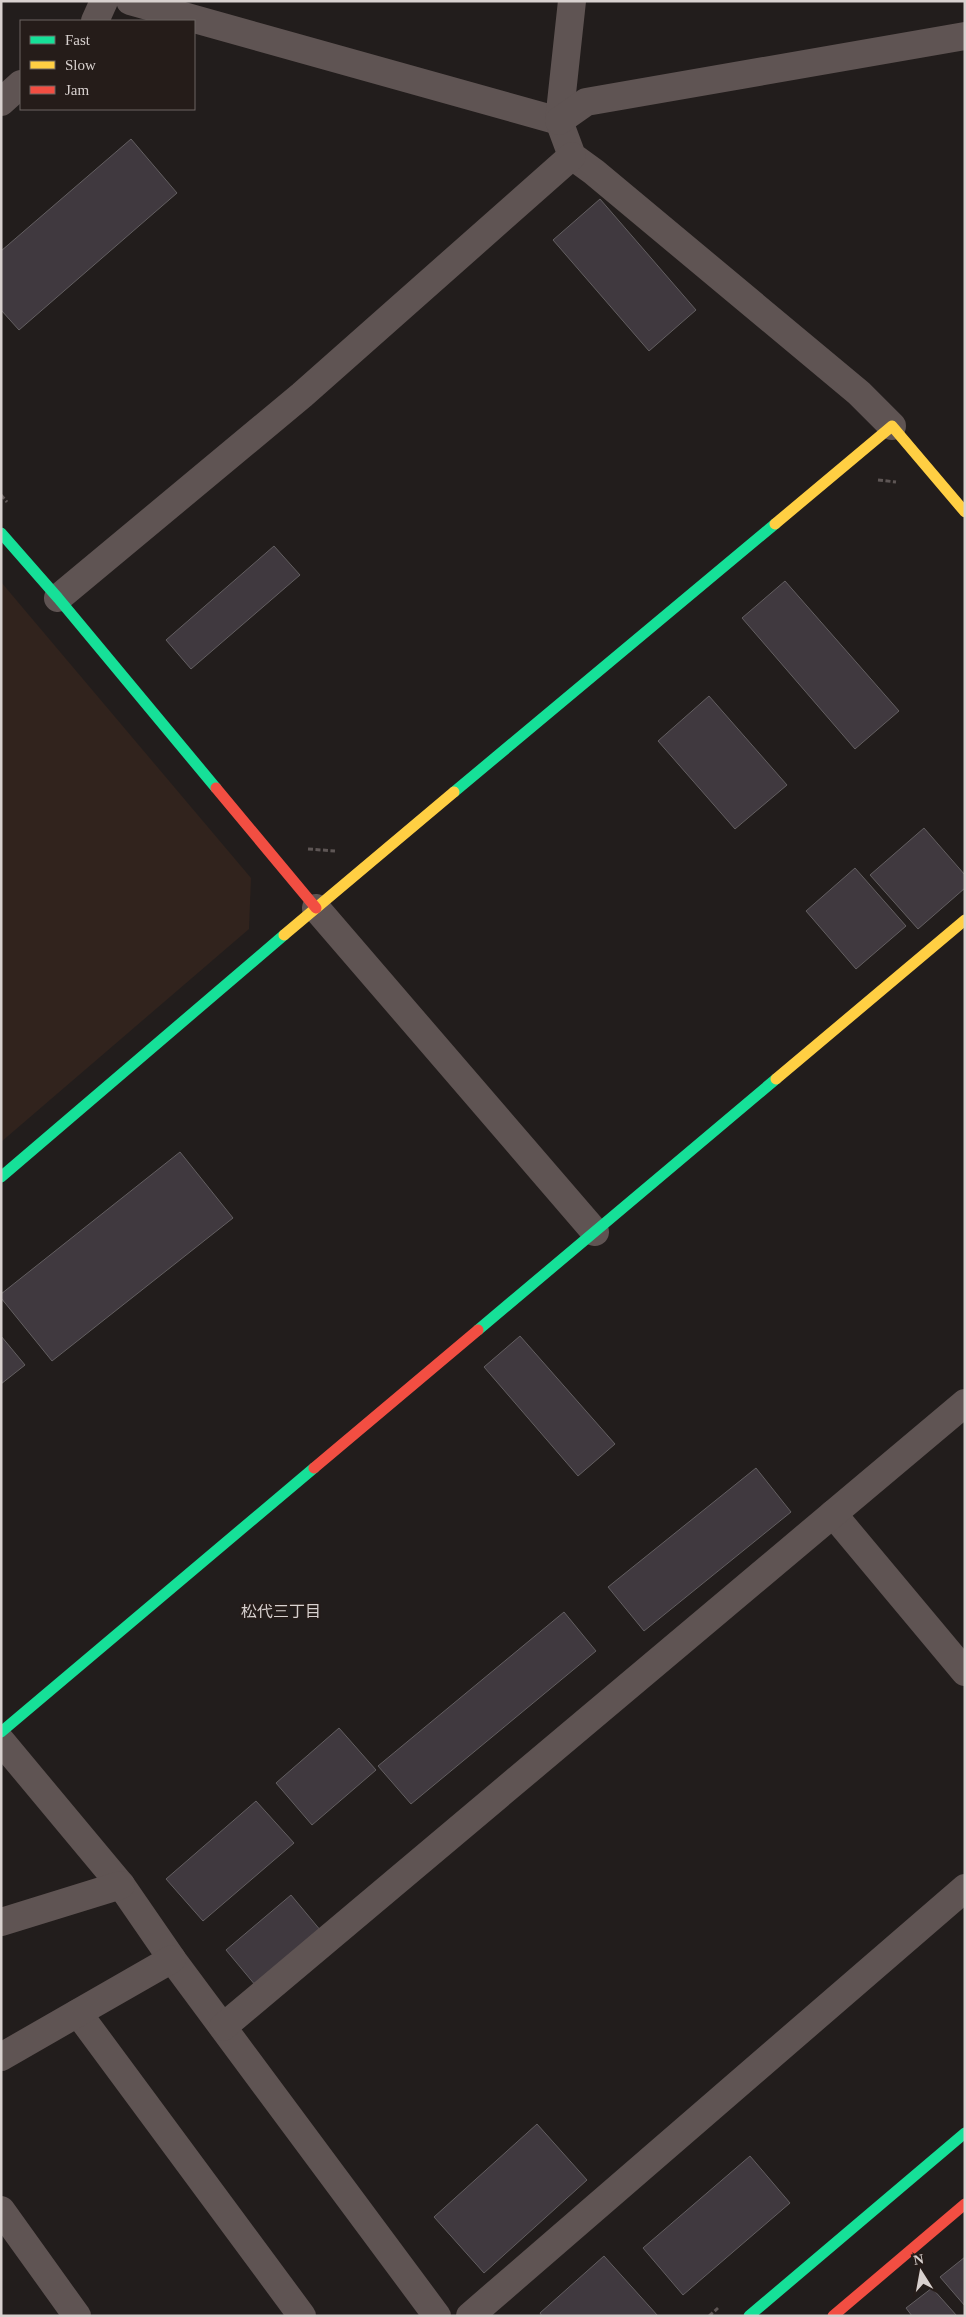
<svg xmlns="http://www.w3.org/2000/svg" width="966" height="2317" font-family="'Times New Roman','Noto Sans JP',serif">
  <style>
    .built { fill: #31231d }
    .building { fill: #40393f; stroke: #635f61 }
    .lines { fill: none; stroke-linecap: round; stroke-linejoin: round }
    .path { stroke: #5e5655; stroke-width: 3; stroke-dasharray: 5 2.5; stroke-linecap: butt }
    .street { stroke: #5f5453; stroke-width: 28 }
    .fast { stroke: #16e098; stroke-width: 11 }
    .slow { stroke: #ffcf43; stroke-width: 11 }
    .jam { stroke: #f24e42; stroke-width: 11 }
    .labels { text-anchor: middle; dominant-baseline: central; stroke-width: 4; stroke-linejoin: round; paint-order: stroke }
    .neighbourhood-label { font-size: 16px; fill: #d8d1cf; stroke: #251c19 }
  </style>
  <rect width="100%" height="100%" fill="#221d1c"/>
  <path class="built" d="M1,582L251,878L249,929L1,1142Z"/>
  <g class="building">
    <path d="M131,139L177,193L19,330L1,310V251Z"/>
    <path d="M600,199L696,310L649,351L553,240Z"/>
    <path d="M274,546L300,575L191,669L166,640Z"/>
    <path d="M785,581L899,711L855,749L742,618Z"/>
    <path d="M709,696L787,785L735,829L658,741Z"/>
    <path d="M924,828L965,875V888L918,929L870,875Z"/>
    <path d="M855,868L906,926L856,969L806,911Z"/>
    <path d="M180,1152L233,1218L52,1361L1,1298V1294Z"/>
    <path d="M1,1336L25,1365L1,1384Z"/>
    <path d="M520,1336L615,1444L578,1476L484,1367Z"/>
    <path d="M756,1468L791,1512L644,1631L608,1587Z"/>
    <path d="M564,1612L596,1651L411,1804L378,1766Z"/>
    <path d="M339,1728L376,1770L312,1825L276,1783Z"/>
    <path d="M256,1801L294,1843L203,1921L166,1879Z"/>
    <path d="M291,1895L321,1931L256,1986L226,1950Z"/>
    <path d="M537,2124L587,2180L484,2273L434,2217Z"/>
    <path d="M750,2156L790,2203L683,2295L643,2248Z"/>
    <path d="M604,2256L658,2316H542L540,2313Z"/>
    <path d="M965,2257V2306L940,2277Z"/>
    <path d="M932,2288L957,2316H912L906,2308Z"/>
  </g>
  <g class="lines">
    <g class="path">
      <path d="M878,480L896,482"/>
      <path d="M1,495L7,502"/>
      <path d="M308,849L335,851"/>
      <path d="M709,2316L718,2308"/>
    </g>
    <g class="street">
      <path d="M130,1L559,121"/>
      <path d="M572,1L559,121L572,156L594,172L859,393L892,426"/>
      <path d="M95,21L104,1"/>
      <path d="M1,102L21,84"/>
      <path d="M559,121L586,102L965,36"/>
      <path d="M58,598L302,395L572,156"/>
      <path d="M316,908L595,1232"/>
      <path d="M833,1514L965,1672"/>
      <path d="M1,1741L121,1885L172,1959L437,2316"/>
      <path d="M1,1922L121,1885"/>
      <path d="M78,2013L302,2316"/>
      <path d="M223,2027L965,1403"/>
      <path d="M1,2057L172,1959"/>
      <path d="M1,2210L77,2316"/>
      <path d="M470,2316L965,1888"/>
    </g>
    <g class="fast">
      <path d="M1,533L58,598L216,788"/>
      <path d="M454,792L775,524"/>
      <path d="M1,1177L284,935"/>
      <path d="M478,1330L776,1079"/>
      <path d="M1,1732L314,1468"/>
      <path d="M749,2316L965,2133"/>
    </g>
    <g class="slow">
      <path d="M775,524L892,426L965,512"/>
      <path d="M284,935L454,792"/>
      <path d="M776,1079L965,920"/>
    </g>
    <g class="jam">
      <path d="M216,788L316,908"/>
      <path d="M314,1468L478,1330"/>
      <path d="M833,2316L965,2204"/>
    </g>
  </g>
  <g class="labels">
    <g class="neighbourhood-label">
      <text x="281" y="1611">松代三丁目</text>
    </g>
  </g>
  <rect width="966" height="2317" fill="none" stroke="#d8d1cf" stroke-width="5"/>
  <rect x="20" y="20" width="175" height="90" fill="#251c19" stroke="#6d6462"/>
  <rect x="30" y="36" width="25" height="8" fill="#16e098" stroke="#6d6462"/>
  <text x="65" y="45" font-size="15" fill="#d8d1cf">Fast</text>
  <rect x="30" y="61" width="25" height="8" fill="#ffcf43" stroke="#6d6462"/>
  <text x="65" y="70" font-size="15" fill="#d8d1cf">Slow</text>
  <rect x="30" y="86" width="25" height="8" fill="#f24e42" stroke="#6d6462"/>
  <text x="65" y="95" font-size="15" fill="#d8d1cf">Jam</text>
  <g transform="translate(921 2272) rotate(349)" stroke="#251c19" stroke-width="4" paint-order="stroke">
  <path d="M0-4L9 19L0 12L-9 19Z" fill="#d8d1cf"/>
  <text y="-8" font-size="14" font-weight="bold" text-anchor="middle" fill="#d8d1cf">N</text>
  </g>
</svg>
